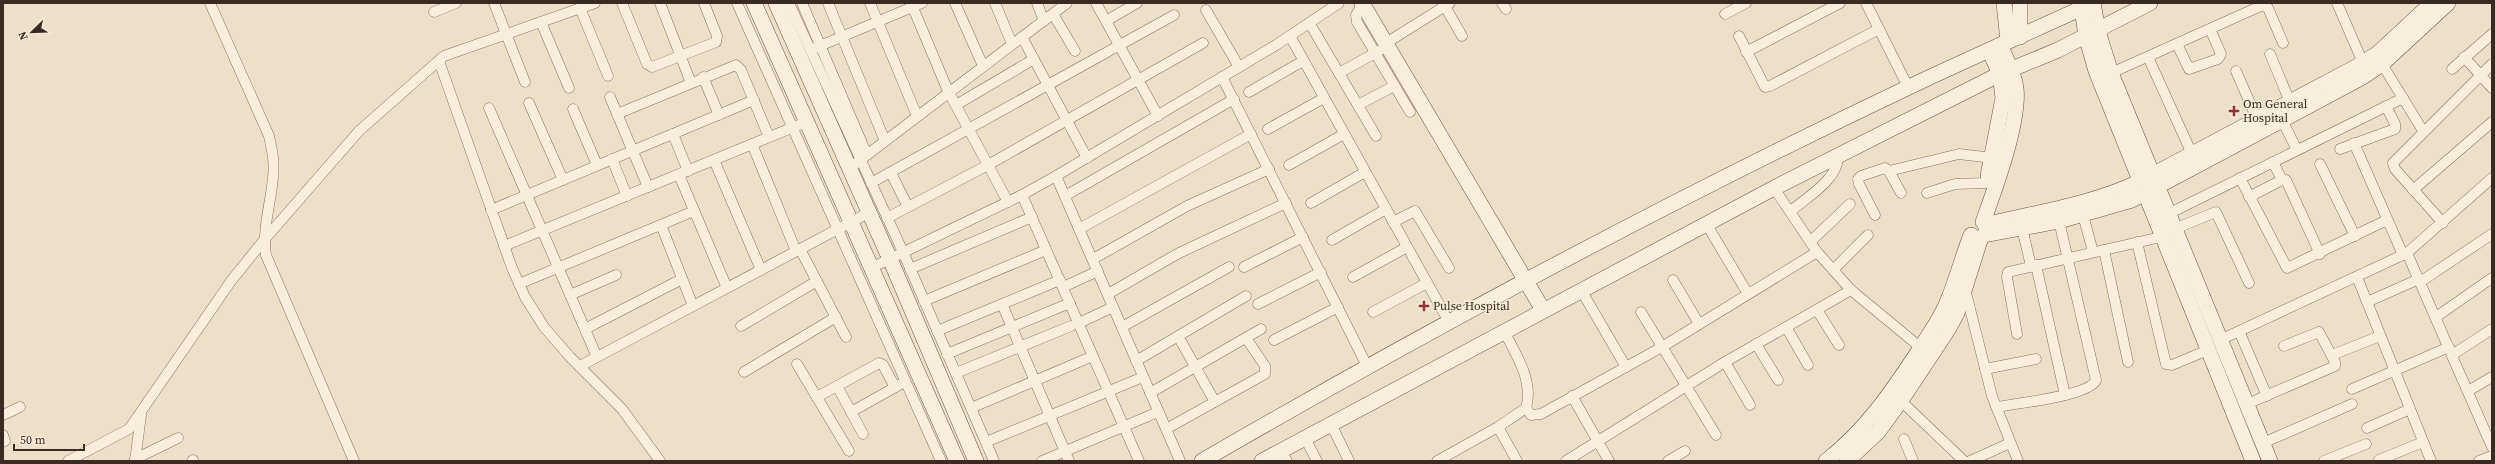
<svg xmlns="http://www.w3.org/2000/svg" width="2495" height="464" font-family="'Source Serif 4',serif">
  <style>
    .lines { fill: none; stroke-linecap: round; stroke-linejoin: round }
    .street-casing { stroke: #87735e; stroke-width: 11 }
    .secondary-casing { stroke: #695541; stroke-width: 16 }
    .street { stroke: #f7eedb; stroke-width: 10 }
    .secondary { stroke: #f7eedb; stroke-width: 15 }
    .poi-dot { fill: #933133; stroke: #f4ebd7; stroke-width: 1.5 }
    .labels { text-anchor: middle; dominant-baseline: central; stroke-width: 3; stroke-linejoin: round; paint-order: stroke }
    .poi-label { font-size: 12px; fill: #382c20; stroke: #f4ebd7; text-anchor: start }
  </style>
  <rect width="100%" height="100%" fill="#ece1c8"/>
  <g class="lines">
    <defs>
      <g id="street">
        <path d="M210,3L269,136C272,150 275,163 273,177C271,204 262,227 266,255L354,461"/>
        <path d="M494,3L525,82"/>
        <path d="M622,3L647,64L652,67L716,42L717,36L704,3"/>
        <path d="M660,3L691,83"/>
        <path d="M737,3L941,461"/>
        <path d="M789,3L903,252L994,461"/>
        <path d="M802,3L867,155"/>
        <path d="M828,3L885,141"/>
        <path d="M870,3L917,116"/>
        <path d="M911,3L948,91L1008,202"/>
        <path d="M955,3L983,66"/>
        <path d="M995,3L1012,44"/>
        <path d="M1037,3L1044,21"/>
        <path d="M1096,3L1158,116"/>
        <path d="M1443,3L1462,36"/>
        <path d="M1502,3L1506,9"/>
        <path d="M1866,3L1908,87"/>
        <path d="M2337,3L2363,63"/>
        <path d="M1363,4L1356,15L1357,22L1410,112"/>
        <path d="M580,8L608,76"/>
        <path d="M1206,10L1239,67"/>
        <path d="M434,12L456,3"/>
        <path d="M1053,14L1075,51"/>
        <path d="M1725,14L1746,3"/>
        <path d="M1106,21L1137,3"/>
        <path d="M541,22L569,88"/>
        <path d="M1310,24L1376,136"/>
        <path d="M1290,36L1449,322"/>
        <path d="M1739,36L1765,87L1770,86L1879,29"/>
        <path d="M1022,37L1087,158"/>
        <path d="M1386,43L1450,3"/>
        <path d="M2177,44L2189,69L2218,59L2221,54L2210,29"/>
        <path d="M815,48L922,3"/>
        <path d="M1746,52L1840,3"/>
        <path d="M2270,54L2290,102"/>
        <path d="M2148,57L2192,154"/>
        <path d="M2464,57L2492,88"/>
        <path d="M439,61L512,268L525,297L544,327L570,357L622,409L660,461"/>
        <path d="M2382,64L2423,131"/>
        <path d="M2452,69L2492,34"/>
        <path d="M2236,71L2257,119"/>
        <path d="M1339,73L1379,51"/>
        <path d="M2111,73L2263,5L2268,8L2283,43"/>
        <path d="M703,77L719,115"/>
        <path d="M1222,77L1367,366"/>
        <path d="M1249,92L1303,61"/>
        <path d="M610,97L648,187"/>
        <path d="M529,103L563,180"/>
        <path d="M956,105L1034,59"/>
        <path d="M1358,105L1394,86"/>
        <path d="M489,108L597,357"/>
        <path d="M573,109L597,165"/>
        <path d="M617,114L736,65L741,70L769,137"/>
        <path d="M2280,116L2297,150"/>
        <path d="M1268,129L1324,98"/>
        <path d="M673,134L688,171"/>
        <path d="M2354,143L2403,255"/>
        <path d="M752,144L796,251"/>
        <path d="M2340,149L2395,129V124L2386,106"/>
        <path d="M612,159L627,196"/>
        <path d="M714,160L761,270"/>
        <path d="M2273,162L2282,180"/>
        <path d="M855,164L1067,3"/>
        <path d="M2320,164L2355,236"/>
        <path d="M1289,165L1344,134"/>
        <path d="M1889,171L1959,154L1993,158"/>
        <path d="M891,173L908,207"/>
        <path d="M679,175L727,288"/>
        <path d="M1056,176L1180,461"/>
        <path d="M2240,178L2287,268L2387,220"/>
        <path d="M871,183L1174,15"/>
        <path d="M1774,188L1817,252L1851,290L1920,347"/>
        <path d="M2413,190L2492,122"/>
        <path d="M1927,193L1955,184L1986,183"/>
        <path d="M1022,195L1139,461"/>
        <path d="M1065,196L1234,99"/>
        <path d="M2249,197L2282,180H2286L2320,254"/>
        <path d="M1311,203L1365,172"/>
        <path d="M491,210L754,100"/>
        <path d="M1791,211C1808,196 1838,180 1838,156"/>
        <path d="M2168,214L2403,98"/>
        <path d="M1875,215L1859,184L1858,179L1861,176L1885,168L1889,171L1901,193"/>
        <path d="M2083,215L2093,252"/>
        <path d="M887,218L988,165L1203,43"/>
        <path d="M1393,222L1415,211L1449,268"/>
        <path d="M2443,223L2395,169L2393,163L2492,64"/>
        <path d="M661,225L693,306"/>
        <path d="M1707,225L1748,294"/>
        <path d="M2022,228L2031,266"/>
        <path d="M1079,229L1251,134"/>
        <path d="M2174,229L2216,212L2249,283"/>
        <path d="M1332,240L1386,209"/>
        <path d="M1811,241L1850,204"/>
        <path d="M2137,242L2166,364L2172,365L2208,350"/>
        <path d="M504,246L806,122"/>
        <path d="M800,249L846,337"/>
        <path d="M2104,250L2128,362"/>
        <path d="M2407,253L2492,447"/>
        <path d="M1093,259L1187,206L1269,169"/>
        <path d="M2036,265L2065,395"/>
        <path d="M1244,267L1303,237"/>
        <path d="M871,268L1022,195L1056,176L1276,45L1339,3"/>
        <path d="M910,269L1032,217"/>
        <path d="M1833,270L1868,235"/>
        <path d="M1353,277L1407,247"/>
        <path d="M2357,277L2431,461"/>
        <path d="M1673,280L1699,324"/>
        <path d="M2420,282L2492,234"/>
        <path d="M519,284L694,211"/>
        <path d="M1063,287L1098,271"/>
        <path d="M1965,289L1992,396L2018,461"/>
        <path d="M1581,290L1626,367"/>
        <path d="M1108,294L1179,253L1286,203"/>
        <path d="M570,295L616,275"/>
        <path d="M924,301L1046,250"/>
        <path d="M2367,302L2419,279"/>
        <path d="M1002,304L1069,461"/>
        <path d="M1258,304L1321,272"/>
        <path d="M1817,310L1839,345"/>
        <path d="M1373,312L1427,283"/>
        <path d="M1641,312L1716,435"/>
        <path d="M2436,317L2492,278"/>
        <path d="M1079,323L1113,307"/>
        <path d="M741,326L817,281"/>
        <path d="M1122,327L1229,267"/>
        <path d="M1786,327L1808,365"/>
        <path d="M585,329L682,279"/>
        <path d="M937,331L1060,280"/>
        <path d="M2239,331L2267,396"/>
        <path d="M2017,334L2007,277L2008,272L2161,237"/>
        <path d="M1178,336L1215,402"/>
        <path d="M1274,340L1338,307"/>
        <path d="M2220,340L2407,253L2492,178"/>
        <path d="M1756,344L1778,380"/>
        <path d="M947,354L1070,303"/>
        <path d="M2332,355L2380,336"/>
        <path d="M2452,355L2492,329"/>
        <path d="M1136,361L1246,296"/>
        <path d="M1725,362L1750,405"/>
        <path d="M797,364L849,451"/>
        <path d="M580,366L870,212"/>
        <path d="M1985,369L2036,359"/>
        <path d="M744,372L836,317"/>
        <path d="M956,373L1071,326"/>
        <path d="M837,386L863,434"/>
        <path d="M2352,389L2449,347"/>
        <path d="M2468,391L2492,377"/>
        <path d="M1150,393L1261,329"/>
        <path d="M1572,396L1609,461"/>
        <path d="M817,397L879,363L883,365L895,387"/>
        <path d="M1901,401L1964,461"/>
        <path d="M2247,404L2335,366V362L2319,332L2284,346"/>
        <path d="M1996,407C2013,404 2090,396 2096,380L2059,221"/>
        <path d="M971,408L1086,359"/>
        <path d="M1526,408L1531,415L1541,414L1662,347L1817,252"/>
        <path d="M851,412L901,384"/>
        <path d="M3,415L20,407"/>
        <path d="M1331,424L1349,461"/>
        <path d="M1498,427L1517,461"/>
        <path d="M2367,428L2410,409"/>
        <path d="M1166,429L1265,374V366L1246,338"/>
        <path d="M3,435L5,441"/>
        <path d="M1305,438L1317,461"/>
        <path d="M1904,439L1913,461"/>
        <path d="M986,442L1143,377"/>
        <path d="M2263,443L2352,404"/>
        <path d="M1281,451L1287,461"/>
        <path d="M135,459L178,438"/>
        <path d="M2379,460L2423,442"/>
        <path d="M68,461L129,429L231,281L264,240L359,131L444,56L595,3"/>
        <path d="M135,461L141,415"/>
        <path d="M192,461L193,460"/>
        <path d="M1042,461L1158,412"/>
        <path d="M1437,461L1498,427L1526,408C1534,381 1516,355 1504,331"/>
        <path d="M1566,461L1725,362L1851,290"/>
        <path d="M1668,461L1685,451"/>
        <path d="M1970,461L2010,443"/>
        <path d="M2324,461L2366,444"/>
        <path d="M2479,461L2492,456"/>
      </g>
      <g id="secondary">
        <path d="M754,3L957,461"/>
        <path d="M776,3L893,266L976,461"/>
        <path d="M1362,3L1543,310"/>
        <path d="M2004,3L2008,41"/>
        <path d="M2020,3V37"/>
        <path d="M2093,3L2098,31L2111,73L2270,461"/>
        <path d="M2082,8L2086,36L2096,71L2253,461"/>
        <path d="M1988,176L2003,98L2000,74L1989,50"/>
        <path d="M1983,222C1995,189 2020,121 2016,88C2014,72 2006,59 2000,45"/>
        <path d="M1985,225C2035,213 2093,204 2139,182L2356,67L2377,54L2432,3"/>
        <path d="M1984,235L2059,221L2132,200L2361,78L2382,64L2448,3"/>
        <path d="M1202,461C1433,327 1669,201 1909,87C1970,58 2032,31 2093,3"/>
        <path d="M1262,461L1774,188L2000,74L2058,50L2150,3"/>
        <path d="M1826,461C1865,431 1891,393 1918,352C1928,336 1939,321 1946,305C1956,282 1962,258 1971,235"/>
        <path d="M1847,461L1878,432L1902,399L1949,328L1957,313L1981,237"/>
      </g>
    </defs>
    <use href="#street" class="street-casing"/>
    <use href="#secondary" class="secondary-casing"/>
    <use href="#street" class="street"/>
    <use href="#secondary" class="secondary"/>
  </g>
  <g class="poi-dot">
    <path d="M2232 105h4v4h4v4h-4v4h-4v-4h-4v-4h4z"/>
    <path d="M1422 300h4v4h4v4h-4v4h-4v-4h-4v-4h4z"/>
  </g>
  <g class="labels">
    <g class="poi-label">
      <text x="2243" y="104">Om General<tspan x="2243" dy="14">Hospital</tspan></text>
      <text x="1433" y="306">Pulse Hospital</text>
    </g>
  </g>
  <rect width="2495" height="464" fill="none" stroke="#382c20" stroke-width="8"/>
  <g transform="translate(32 32) rotate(247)" stroke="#f4ebd7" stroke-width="3" paint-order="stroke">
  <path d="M0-3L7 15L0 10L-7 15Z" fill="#382c20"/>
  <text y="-6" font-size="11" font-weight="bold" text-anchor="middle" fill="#382c20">N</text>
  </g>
  <path d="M14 444v6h70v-6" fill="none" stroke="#382c20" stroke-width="2"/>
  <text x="20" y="444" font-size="12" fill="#382c20" stroke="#f4ebd7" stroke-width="3" paint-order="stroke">50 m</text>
</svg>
